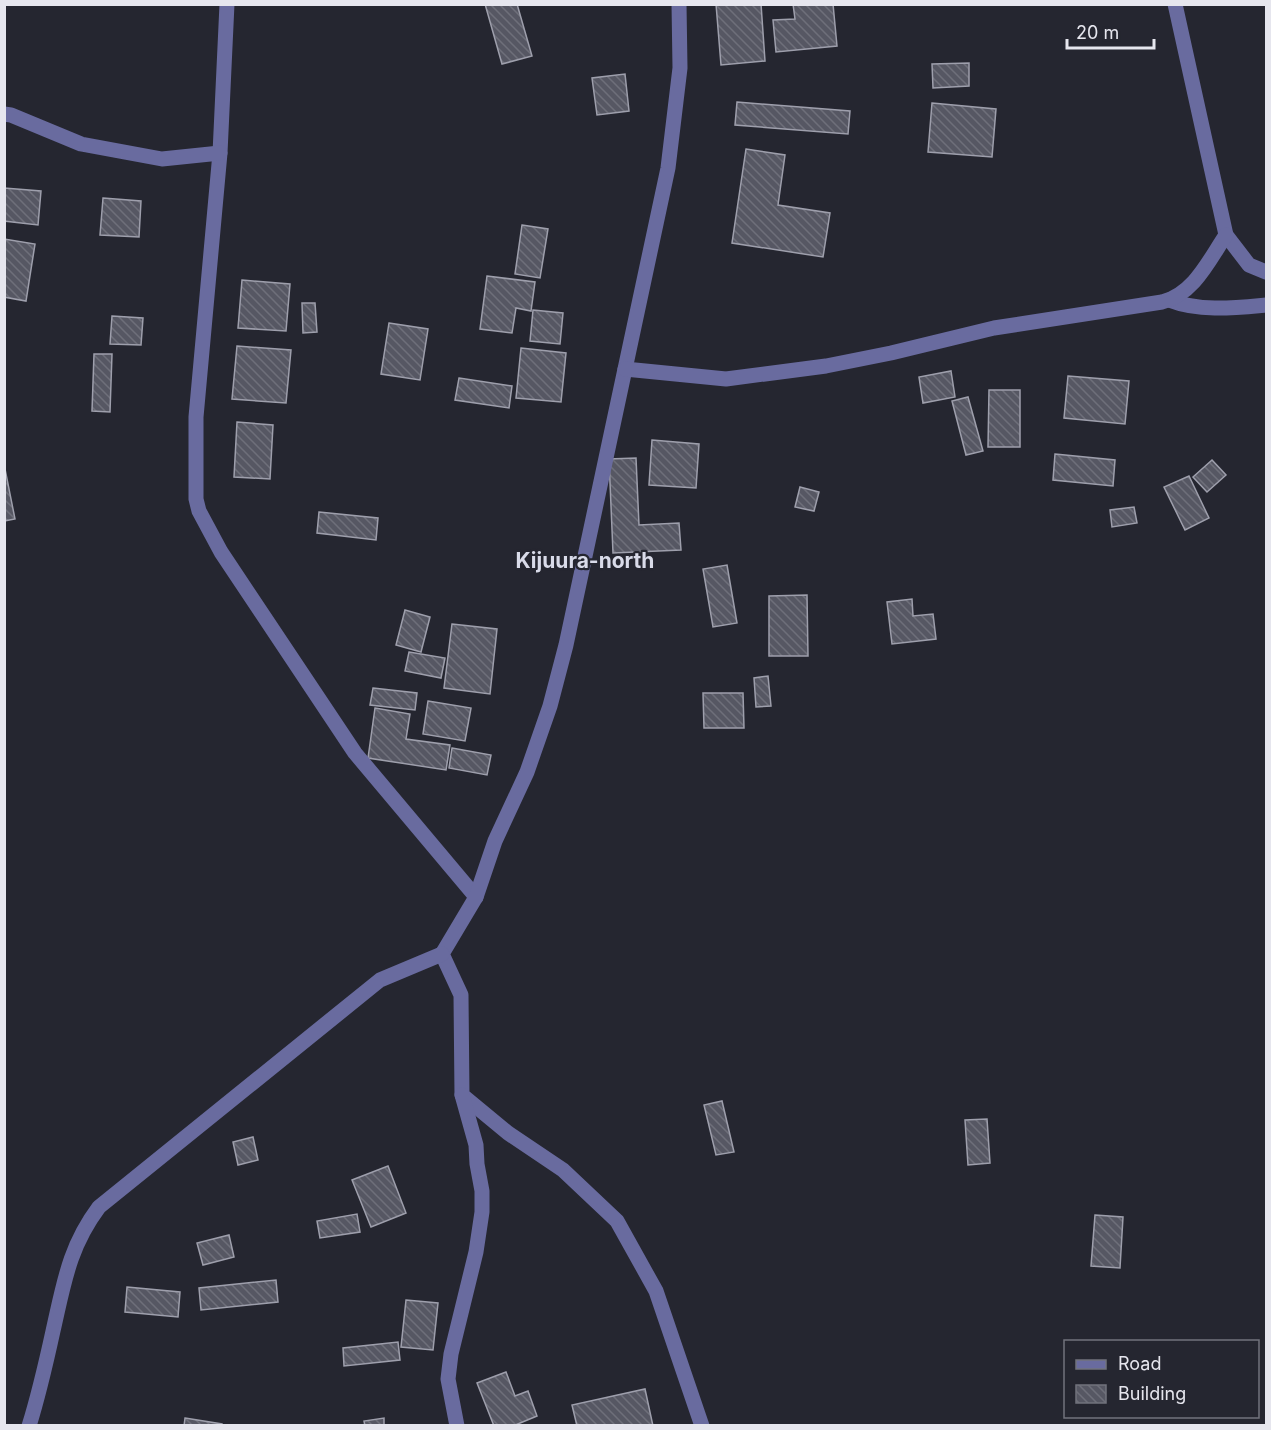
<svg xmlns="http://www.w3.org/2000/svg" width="1271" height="1430" font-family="Inter,sans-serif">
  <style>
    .building { fill: url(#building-back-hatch); stroke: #9e9fac; stroke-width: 1.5 }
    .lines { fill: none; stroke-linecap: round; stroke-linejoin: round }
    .minor { stroke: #696b9f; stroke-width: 15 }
    .labels { text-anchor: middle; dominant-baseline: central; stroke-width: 4.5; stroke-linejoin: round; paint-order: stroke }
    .quarter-label { font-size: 21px; font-weight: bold; fill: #d9dbe9; stroke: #252630 }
  </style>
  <defs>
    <pattern id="building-back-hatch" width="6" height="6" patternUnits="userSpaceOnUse" patternTransform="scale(1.5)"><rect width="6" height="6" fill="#565763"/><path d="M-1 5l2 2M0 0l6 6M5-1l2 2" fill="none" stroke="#6e6f7a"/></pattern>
  </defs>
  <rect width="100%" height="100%" fill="#252630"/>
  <g class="building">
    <path d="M485,4H517L532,56L502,64Z"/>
    <path d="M716,4H761L765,61L721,65Z"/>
    <path d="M793,4H833L837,46L776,52L773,20L795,19Z"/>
    <path d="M969,63V86L933,88L932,64Z"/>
    <path d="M625,74L629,111L597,115L592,78Z"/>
    <path d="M737,102L850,111L848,134L735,125Z"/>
    <path d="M932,103L996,109L992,157L928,152Z"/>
    <path d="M746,149L785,155L778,205L830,213L823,257L732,243Z"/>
    <path d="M4,188L41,191L38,225L4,221Z"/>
    <path d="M103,198L141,201L139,237L100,235Z"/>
    <path d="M522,225L548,229L540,278L515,274Z"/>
    <path d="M4,239L35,244L26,301L4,297Z"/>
    <path d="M487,276L535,282L531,311L516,308L512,333L480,329Z"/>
    <path d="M242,280L290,284L286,331L238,328Z"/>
    <path d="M302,303H315L317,332L303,333Z"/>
    <path d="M533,310L563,313L560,344L530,341Z"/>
    <path d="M112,316L143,318L141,345L110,344Z"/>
    <path d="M389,323L428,329L420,380L381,374Z"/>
    <path d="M237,346L291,350L286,403L232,399Z"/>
    <path d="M521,348L566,353L561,402L516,398Z"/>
    <path d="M94,354H112L110,412L92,411Z"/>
    <path d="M951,371L955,397L923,403L919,377Z"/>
    <path d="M1068,376L1129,381L1125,424L1064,418Z"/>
    <path d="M459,378L512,386L509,408L455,400Z"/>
    <path d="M989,390H1020V447H988Z"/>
    <path d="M968,397L983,451L966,455L952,401Z"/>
    <path d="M237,422L273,425L270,479L234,477Z"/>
    <path d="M652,440L699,444L696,488L649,485Z"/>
    <path d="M1055,454L1115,460L1113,486L1053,480Z"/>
    <path d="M636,458L639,525L679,523L681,550L613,553L609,459Z"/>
    <path d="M1212,460L1226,475L1207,492L1193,477Z"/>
    <path d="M4,464L15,519L4,521Z"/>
    <path d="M1189,476L1209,518L1185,530L1164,487Z"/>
    <path d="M800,487L819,492L814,511L795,507Z"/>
    <path d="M1134,507L1137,523L1112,527L1110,510Z"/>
    <path d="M319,512L378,518L376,540L317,533Z"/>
    <path d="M727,565L737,623L713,627L703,569Z"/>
    <path d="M807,595L808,656H769V596Z"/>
    <path d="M912,599L913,616L933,614L936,639L892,644L887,602Z"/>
    <path d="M405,610L430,617L421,652L396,645Z"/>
    <path d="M452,624L497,629L490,694L444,688Z"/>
    <path d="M409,652L445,658L441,678L405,671Z"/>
    <path d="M768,676L771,706L756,707L754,678Z"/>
    <path d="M373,688L417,693L415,710L370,705Z"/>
    <path d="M703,693H743L744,728H704Z"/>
    <path d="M428,701L471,708L465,741L423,734Z"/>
    <path d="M375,708L410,714L406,739L450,745L446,770L368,758Z"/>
    <path d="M452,748L491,755L487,775L449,768Z"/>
    <path d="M722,1101L734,1152L716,1155L704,1105Z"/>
    <path d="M987,1119L990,1163L968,1165L965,1120Z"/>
    <path d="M253,1137L258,1160L238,1165L233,1142Z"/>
    <path d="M388,1166L406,1213L371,1227L352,1180Z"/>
    <path d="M357,1214L360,1232L320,1238L317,1221Z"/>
    <path d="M1095,1215L1123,1217L1120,1268L1091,1266Z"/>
    <path d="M229,1235L234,1257L203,1265L197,1243Z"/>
    <path d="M276,1280L278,1302L201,1310L199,1288Z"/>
    <path d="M127,1287L180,1292L178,1317L125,1312Z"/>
    <path d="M406,1300L438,1303L433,1350L401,1347Z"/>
    <path d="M398,1342L400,1360L344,1366L343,1348Z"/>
    <path d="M506,1372L515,1396L528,1391L537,1416L513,1426H494L477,1383Z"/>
    <path d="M645,1389L653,1426H577L572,1405Z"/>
    <path d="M185,1418L222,1424V1426H184Z"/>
    <path d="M384,1418V1426H365L364,1421Z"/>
  </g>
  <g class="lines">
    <g class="minor">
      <path d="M227,4L220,153L196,417V499L199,511L221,552L355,753L476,897"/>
      <path d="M679,4L680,68L668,168L566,645L550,706L527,772L495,841L476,897L442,954L461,995L462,1095L508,1133L563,1170L617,1221L656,1291L702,1426"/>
      <path d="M1175,4L1226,235L1249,265L1266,272"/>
      <path d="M4,114L11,115L81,144L162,159L220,153"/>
      <path d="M1169,300C1200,312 1234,308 1266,305"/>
      <path d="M625,369L726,379L826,366L891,353L994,328L1162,302C1194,294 1209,260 1226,235"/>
      <path d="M29,1426C39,1394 46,1363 53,1331C64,1283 69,1247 99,1207L380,980L442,954"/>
      <path d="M457,1426L448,1379L451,1354L476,1252L482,1212V1191L477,1164L476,1145L462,1095"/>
    </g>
  </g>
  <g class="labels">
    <g class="quarter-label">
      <text x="585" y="560">Kijuura-north</text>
    </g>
  </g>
  <rect width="1271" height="1430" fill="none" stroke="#e6e6ee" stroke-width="12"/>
  <rect x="1064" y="1340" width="195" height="78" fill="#252630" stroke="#72737c" stroke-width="1.5"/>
  <rect x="1076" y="1360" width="30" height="9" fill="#696b9f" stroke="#72737c" stroke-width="1.5"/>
  <text x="1118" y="1370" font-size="18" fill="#e6e6ee">Road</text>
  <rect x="1076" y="1385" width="30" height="18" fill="url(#building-back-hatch)" stroke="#72737c" stroke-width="1.5"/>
  <text x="1118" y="1400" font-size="18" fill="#e6e6ee">Building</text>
  <path d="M1067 39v9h87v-9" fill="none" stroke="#e6e6ee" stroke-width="3"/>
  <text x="1076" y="39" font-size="18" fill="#e6e6ee" stroke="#252630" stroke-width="4.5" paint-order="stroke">20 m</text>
</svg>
